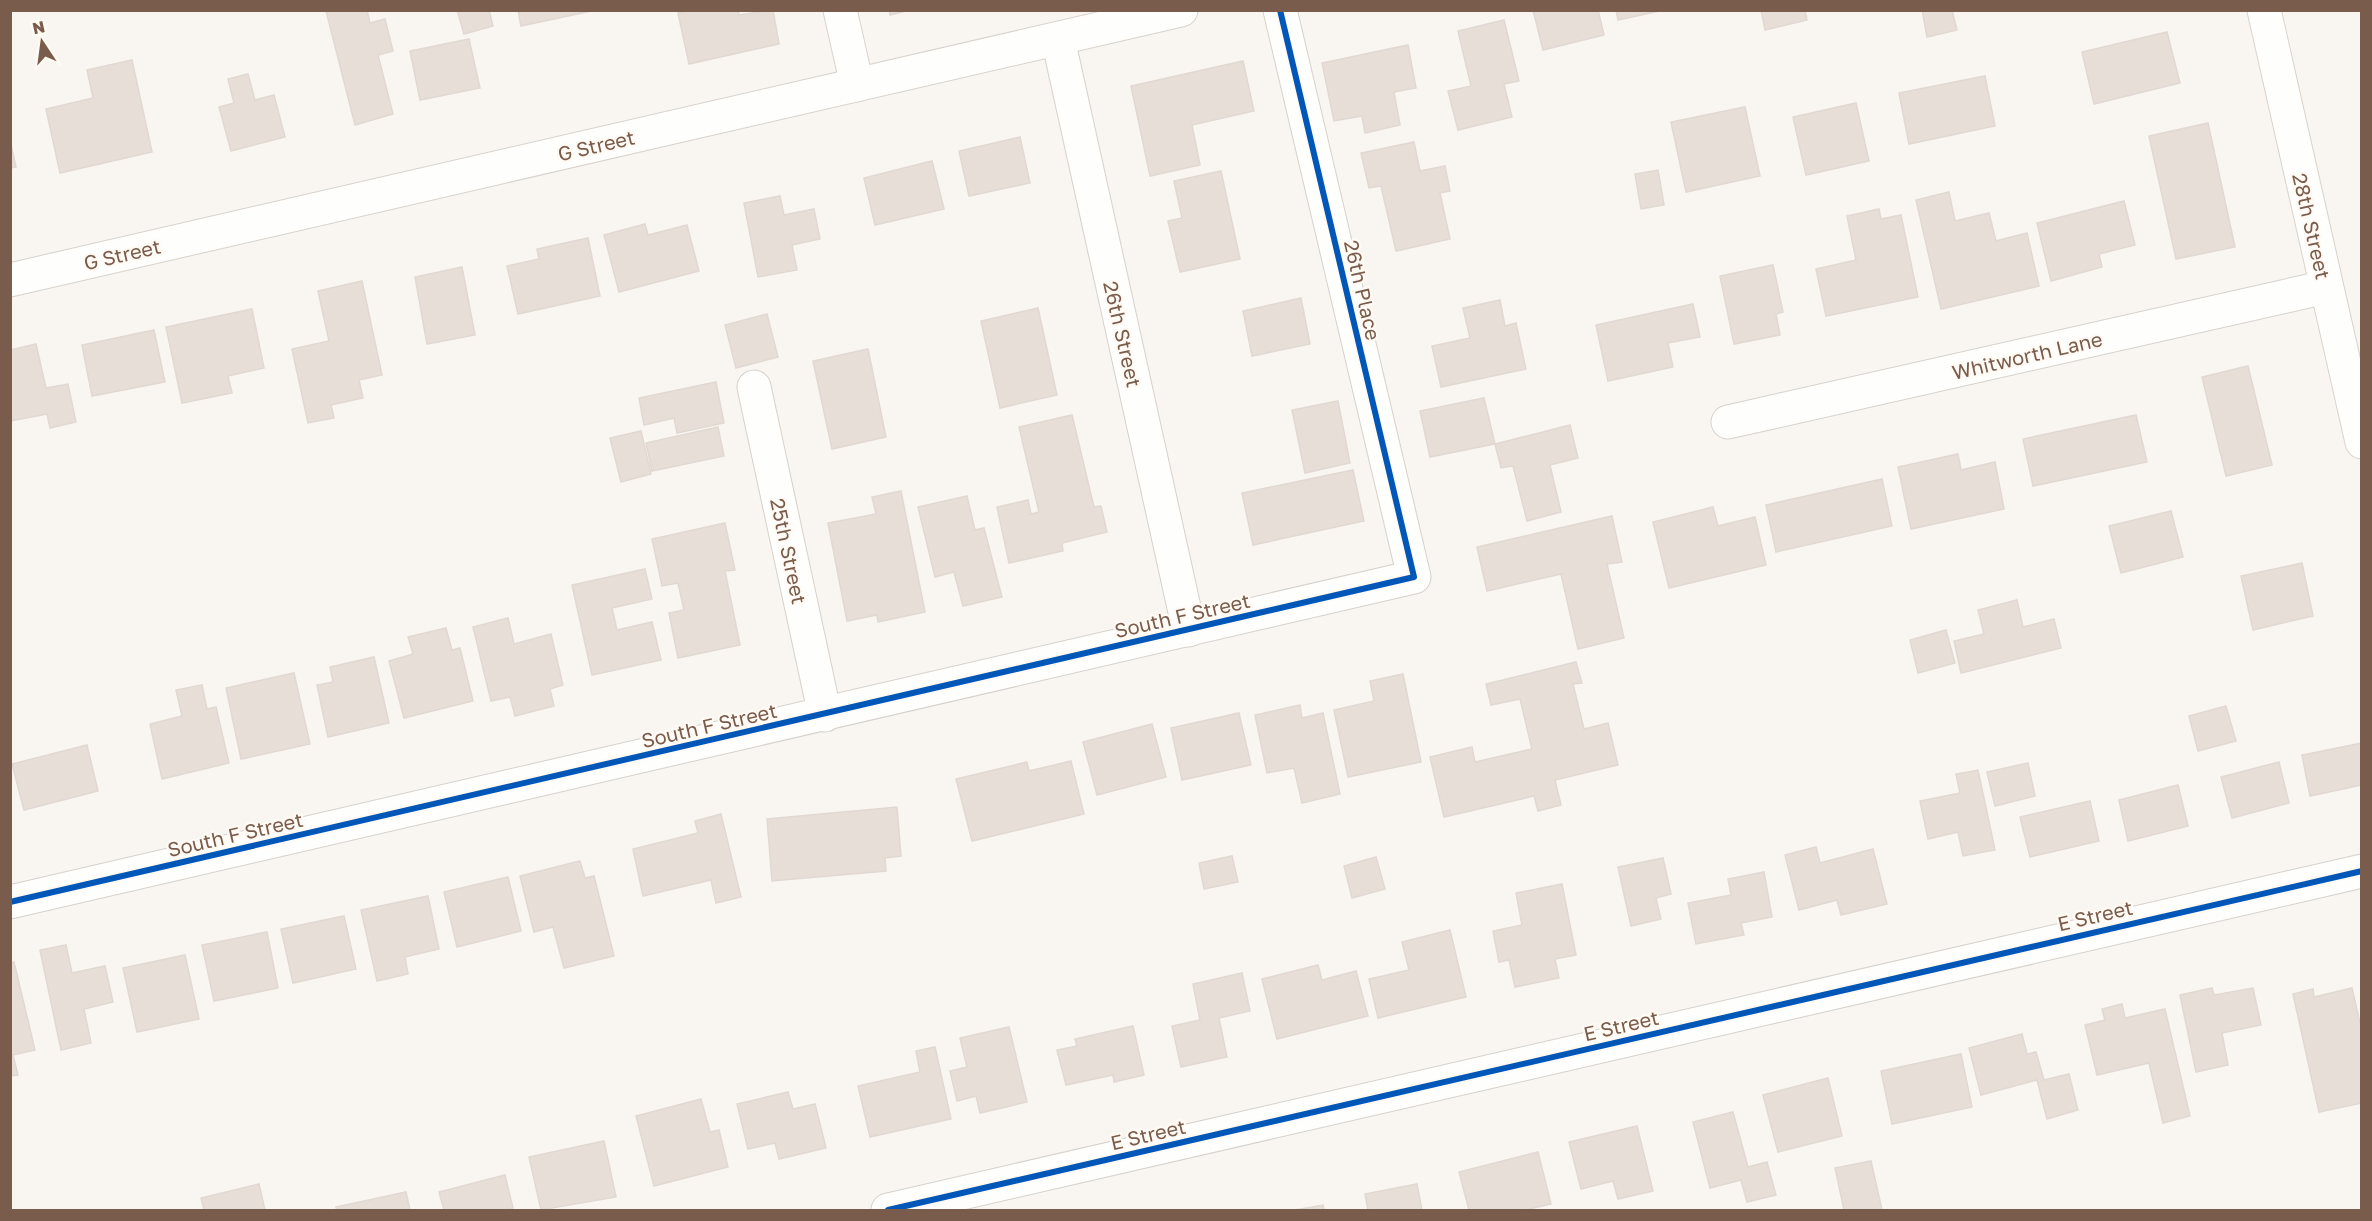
<svg xmlns="http://www.w3.org/2000/svg" width="2372" height="1221" font-family="'Golos Text',sans-serif">
  <style>
    .building { fill: #e6ded7; stroke: #e2d8d2; stroke-width: 1.5 }
    .lines { fill: none; stroke-linecap: round; stroke-linejoin: round }
    .street-casing { stroke: #d7d1cb; stroke-width: 35 }
    .secondary-casing { stroke: #d9d2cb; stroke-width: 35 }
    .street { stroke: #fefefd; stroke-width: 33 }
    .secondary { stroke: #fefefd; stroke-width: 33 }
    .cycleway-casing { stroke: #fffaf3; stroke-width: 10 }
    .cycleway { stroke: #0057b8; stroke-width: 6 }
    .labels { text-anchor: middle; dominant-baseline: central; stroke-width: 4.5; stroke-linejoin: round; paint-order: stroke }
    .street-label { font-size: 20px; fill: #7a5c4d; stroke: #fffaf3 }
  </style>
  <rect width="100%" height="100%" fill="#f9f5f0"/>
  <g class="building">
    <path d="M367,10L370,23L385,19L393,51L378,55L393,114L355,125L326,11Z"/>
    <path d="M457,10H489L493,26L464,34Z"/>
    <path d="M518,10H596L521,26Z"/>
    <path d="M691,10H738L739,15L773,10L779,44L689,64L678,13Z"/>
    <path d="M889,10H910L890,15Z"/>
    <path d="M1533,10H1598L1604,35L1543,50Z"/>
    <path d="M1616,10H1664L1618,20Z"/>
    <path d="M1761,10H1805L1807,20L1765,30Z"/>
    <path d="M1922,10H1952L1957,30L1927,37Z"/>
    <path d="M1504,20L1519,81L1504,84L1512,117L1458,130L1448,91L1471,86L1458,31Z"/>
    <path d="M2167,32L2180,83L2094,104L2082,52Z"/>
    <path d="M469,39L480,88L420,100L410,51Z"/>
    <path d="M1408,45L1416,88L1394,92L1400,125L1365,133L1362,116L1334,121L1322,63Z"/>
    <path d="M132,60L152,152L60,173L46,109L93,98L87,70Z"/>
    <path d="M1243,61L1254,111L1192,125L1200,165L1150,176L1131,86Z"/>
    <path d="M248,74L255,100L274,95L285,137L231,151L219,107L234,103L228,79Z"/>
    <path d="M1985,76L1995,126L1909,144L1899,93Z"/>
    <path d="M1856,103L1869,161L1806,175L1793,117Z"/>
    <path d="M1745,107L1760,176L1686,192L1671,122Z"/>
    <path d="M2208,123L2235,247L2176,259L2149,136Z"/>
    <path d="M1020,137L1030,183L969,196L959,151Z"/>
    <path d="M10,140L16,167L10,168Z"/>
    <path d="M1414,142L1420,171L1445,166L1450,191L1440,193L1450,239L1396,251L1381,186L1369,188L1361,153Z"/>
    <path d="M932,161L944,209L875,225L864,178Z"/>
    <path d="M1658,170L1664,205L1641,209L1635,174Z"/>
    <path d="M1221,171L1240,259L1180,272L1168,221L1182,218L1174,181Z"/>
    <path d="M1949,192L1955,221L1989,213L1996,241L2027,233L2039,286L1941,309L1916,200Z"/>
    <path d="M780,196L784,215L814,209L820,239L792,245L797,270L758,277L744,203Z"/>
    <path d="M2124,201L2135,245L2099,254L2102,267L2051,281L2037,223Z"/>
    <path d="M1879,209L1881,219L1901,215L1918,297L1826,316L1816,269L1856,260L1847,216Z"/>
    <path d="M645,224L648,235L687,225L699,271L619,292L604,235Z"/>
    <path d="M588,238L600,296L518,314L507,266L539,259L537,249Z"/>
    <path d="M1773,265L1783,312L1776,314L1780,335L1734,344L1720,276Z"/>
    <path d="M462,267L475,335L427,344L415,277Z"/>
    <path d="M362,281L382,375L359,380L363,398L331,405L334,418L308,423L292,349L329,341L318,291Z"/>
    <path d="M1301,298L1310,344L1252,356L1243,311Z"/>
    <path d="M1500,300L1505,326L1516,323L1526,369L1441,387L1432,346L1470,338L1463,308Z"/>
    <path d="M1693,304L1700,337L1668,343L1673,367L1608,381L1596,325Z"/>
    <path d="M1038,308L1057,395L1000,408L981,321Z"/>
    <path d="M252,309L264,368L228,376L232,393L182,403L166,327Z"/>
    <path d="M767,314L778,357L736,368L725,325Z"/>
    <path d="M154,330L165,382L92,396L82,345Z"/>
    <path d="M36,344L46,388L68,384L76,422L50,428L47,414L10,421V350Z"/>
    <path d="M868,349L886,437L832,449L813,361Z"/>
    <path d="M2248,366L2272,465L2226,476L2202,377Z"/>
    <path d="M716,382L724,423L677,433L674,418L644,425L639,398Z"/>
    <path d="M1484,398L1495,444L1430,457L1420,411Z"/>
    <path d="M1338,401L1350,463L1305,473L1292,410Z"/>
    <path d="M1072,415L1094,507L1101,506L1107,532L1062,543L1063,551L1009,563L997,507L1028,500L1031,514L1039,512L1019,427Z"/>
    <path d="M2136,415L2147,462L2033,486L2023,439Z"/>
    <path d="M1570,425L1578,458L1550,465L1561,512L1527,521L1513,466L1501,468L1495,444Z"/>
    <path d="M718,427L724,456L652,471L646,443Z"/>
    <path d="M641,431L651,474L621,482L610,438Z"/>
    <path d="M1958,454L1961,470L1995,462L2004,509L1911,529L1898,467Z"/>
    <path d="M1353,470L1364,521L1253,545L1242,493Z"/>
    <path d="M1882,479L1892,526L1776,552L1766,505Z"/>
    <path d="M901,491L925,612L878,622L877,615L847,621L828,523L876,514L872,497Z"/>
    <path d="M967,496L975,530L984,528L1002,597L963,606L954,572L935,577L918,507Z"/>
    <path d="M1713,507L1718,526L1755,517L1766,565L1669,588L1653,522Z"/>
    <path d="M2171,511L2183,557L2121,573L2109,526Z"/>
    <path d="M1612,516L1622,562L1607,564L1624,638L1578,649L1561,574L1487,591L1477,547Z"/>
    <path d="M725,523L735,570L725,571L740,645L678,658L669,613L684,610L678,583L662,586L652,539Z"/>
    <path d="M2302,563L2313,616L2253,630L2241,576Z"/>
    <path d="M645,569L652,599L612,608L617,630L652,622L661,660L592,675L572,585Z"/>
    <path d="M2017,600L2023,627L2054,619L2061,648L1961,673L1954,641L1984,634L1978,610Z"/>
    <path d="M508,618L514,644L551,634L563,685L550,689L554,706L515,716L510,697L491,701L473,627Z"/>
    <path d="M446,628L452,650L460,648L473,701L404,718L389,661L413,654L408,637Z"/>
    <path d="M1946,630L1955,663L1918,673L1910,640Z"/>
    <path d="M374,657L389,723L328,737L317,685L333,682L330,667Z"/>
    <path d="M1576,662L1582,683L1573,684L1584,729L1608,723L1618,765L1555,780L1561,805L1538,811L1534,796L1444,817L1430,757L1472,747L1475,762L1532,749L1520,699L1491,705L1486,684Z"/>
    <path d="M294,673L310,744L241,759L226,688Z"/>
    <path d="M1403,674L1421,762L1348,777L1334,710L1374,701L1370,681Z"/>
    <path d="M202,685L207,709L216,707L229,763L162,779L150,724L182,716L176,690Z"/>
    <path d="M1300,705L1302,718L1323,713L1340,794L1302,803L1294,768L1267,773L1255,715Z"/>
    <path d="M2226,706L2236,741L2198,751L2189,716Z"/>
    <path d="M1239,713L1251,765L1182,780L1171,728Z"/>
    <path d="M1152,724L1166,777L1097,795L1083,742Z"/>
    <path d="M2362,743V785L2310,796L2302,755Z"/>
    <path d="M87,745L98,791L24,810L12,764Z"/>
    <path d="M1071,761L1084,814L972,841L956,779L1027,762L1029,771Z"/>
    <path d="M2279,762L2289,803L2232,818L2221,777Z"/>
    <path d="M2028,763L2035,796L1995,806L1987,772Z"/>
    <path d="M1978,770L1995,850L1963,856L1958,832L1928,839L1920,801L1960,793L1956,774Z"/>
    <path d="M2178,785L2188,826L2128,841L2119,800Z"/>
    <path d="M2090,801L2099,841L2030,857L2020,817Z"/>
    <path d="M897,807L901,856L885,858L886,871L772,881L767,819Z"/>
    <path d="M721,814L741,897L716,903L711,880L643,896L633,849L698,833L695,821Z"/>
    <path d="M1816,847L1820,863L1873,849L1887,904L1841,915L1837,900L1799,910L1785,855Z"/>
    <path d="M1232,856L1238,882L1204,889L1199,863Z"/>
    <path d="M1376,857L1385,889L1352,898L1344,866Z"/>
    <path d="M1663,858L1671,894L1656,898L1661,919L1631,926L1618,867Z"/>
    <path d="M580,861L585,878L594,876L614,956L564,968L553,927L534,932L520,876Z"/>
    <path d="M1764,872L1772,917L1741,923L1744,935L1696,944L1688,903L1731,895L1728,879Z"/>
    <path d="M508,877L521,931L457,947L444,892Z"/>
    <path d="M1562,884L1576,955L1555,959L1559,978L1515,987L1509,960L1499,962L1493,931L1522,925L1516,893Z"/>
    <path d="M428,896L439,949L405,957L408,974L377,981L361,910Z"/>
    <path d="M344,916L356,969L293,983L281,929Z"/>
    <path d="M1450,930L1466,997L1378,1018L1369,979L1409,970L1402,942Z"/>
    <path d="M267,932L278,988L214,1001L202,945Z"/>
    <path d="M66,945L72,973L105,966L113,1002L84,1009L91,1043L61,1050L40,950Z"/>
    <path d="M185,955L199,1019L137,1032L123,968Z"/>
    <path d="M14,962L35,1050L13,1055L18,1075L10,1076V963Z"/>
    <path d="M1318,965L1322,980L1356,971L1368,1016L1277,1039L1262,979Z"/>
    <path d="M1242,973L1250,1011L1219,1018L1227,1057L1181,1067L1172,1026L1200,1020L1193,984Z"/>
    <path d="M2212,988L2214,995L2253,988L2261,1025L2222,1033L2228,1065L2196,1072L2180,995Z"/>
    <path d="M2352,988L2362,1032V1103L2319,1112L2293,994L2313,989L2314,997Z"/>
    <path d="M2122,1004L2125,1018L2165,1009L2190,1116L2163,1123L2149,1063L2097,1075L2085,1025L2105,1020L2102,1009Z"/>
    <path d="M1133,1026L1144,1075L1114,1082L1113,1075L1066,1085L1057,1050L1077,1046L1075,1039Z"/>
    <path d="M1009,1027L1027,1102L980,1113L976,1096L957,1101L950,1071L967,1067L960,1038Z"/>
    <path d="M2022,1034L2027,1054L2036,1052L2044,1080L2069,1074L2078,1110L2047,1119L2037,1080L1981,1095L1969,1048Z"/>
    <path d="M935,1047L951,1119L870,1137L858,1086L920,1072L916,1051Z"/>
    <path d="M1961,1054L1972,1107L1892,1124L1881,1071Z"/>
    <path d="M1828,1078L1842,1136L1778,1152L1763,1095Z"/>
    <path d="M788,1092L793,1109L815,1104L826,1148L779,1159L775,1143L748,1149L737,1104Z"/>
    <path d="M701,1099L710,1132L719,1130L728,1167L654,1186L636,1116Z"/>
    <path d="M1733,1112L1748,1167L1767,1162L1776,1195L1747,1202L1741,1180L1710,1188L1693,1122Z"/>
    <path d="M1637,1126L1653,1191L1618,1199L1613,1181L1581,1189L1569,1142Z"/>
    <path d="M604,1141L616,1197L541,1210L529,1157Z"/>
    <path d="M1538,1152L1551,1204L1525,1210H1469L1459,1172Z"/>
    <path d="M1871,1161L1882,1210H1844L1835,1168Z"/>
    <path d="M505,1175L513,1208L503,1210H444L439,1192Z"/>
    <path d="M259,1184L265,1210H204L201,1198Z"/>
    <path d="M1417,1184L1422,1210H1368L1365,1194Z"/>
    <path d="M406,1192L410,1210H337L336,1207Z"/>
    <path d="M1323,1205L1324,1210H1295Z"/>
  </g>
  <g class="lines">
    <defs>
      <g id="street">
        <path d="M840,10L857,85"/>
        <path d="M1058,39L1189,630"/>
        <path d="M754,387L825,715"/>
        <path d="M1728,422L2326,287"/>
        <path d="M10,902L1414,577L1280,10"/>
        <path d="M888,1210L2362,871"/>
      </g>
      <g id="secondary">
        <path d="M2264,10L2362,442"/>
        <path d="M10,280L1181,10"/>
      </g>
    </defs>
    <use href="#street" class="street-casing"/>
    <use href="#secondary" class="secondary-casing"/>
    <use href="#street" class="street"/>
    <use href="#secondary" class="secondary"/>
    <defs>
      <g id="cycleway">
        <path d="M10,902L1414,577L1280,10"/>
        <path d="M888,1210L2362,871"/>
      </g>
    </defs>
    <use href="#cycleway" class="cycleway-casing"/>
    <use href="#cycleway" class="cycleway"/>
  </g>
  <g class="labels">
    <g class="street-label">
      <text transform="translate(596 145) rotate(-13)">G Street</text>
      <text transform="translate(2312 226) rotate(77)">28th Street</text>
      <text transform="translate(122 254) rotate(-13)">G Street</text>
      <text transform="translate(1363 290) rotate(77)">26th Place</text>
      <text transform="translate(1123 334) rotate(77)">26th Street</text>
      <text transform="translate(2027 355) rotate(-13)">Whitworth Lane</text>
      <text transform="translate(789 551) rotate(78)">25th Street</text>
      <text transform="translate(1182 615) rotate(-13)">South F Street</text>
      <text transform="translate(709 725) rotate(-13)">South F Street</text>
      <text transform="translate(235 834) rotate(-13)">South F Street</text>
      <text transform="translate(2095 915) rotate(-13)">E Street</text>
      <text transform="translate(1621 1025) rotate(-13)">E Street</text>
      <text transform="translate(1148 1134) rotate(-13)">E Street</text>
    </g>
  </g>
  <rect width="2372" height="1221" fill="none" stroke="#7a5c4d" stroke-width="24"/>
  <g transform="translate(42 42) rotate(347)" stroke="#fffaf3" stroke-width="4.5" paint-order="stroke">
  <path d="M0-4.5L10 22L0 15L-10 22Z" fill="#7a5c4d"/>
  <text y="-9" font-size="16" font-weight="bold" text-anchor="middle" fill="#7a5c4d">N</text>
  </g>
</svg>
